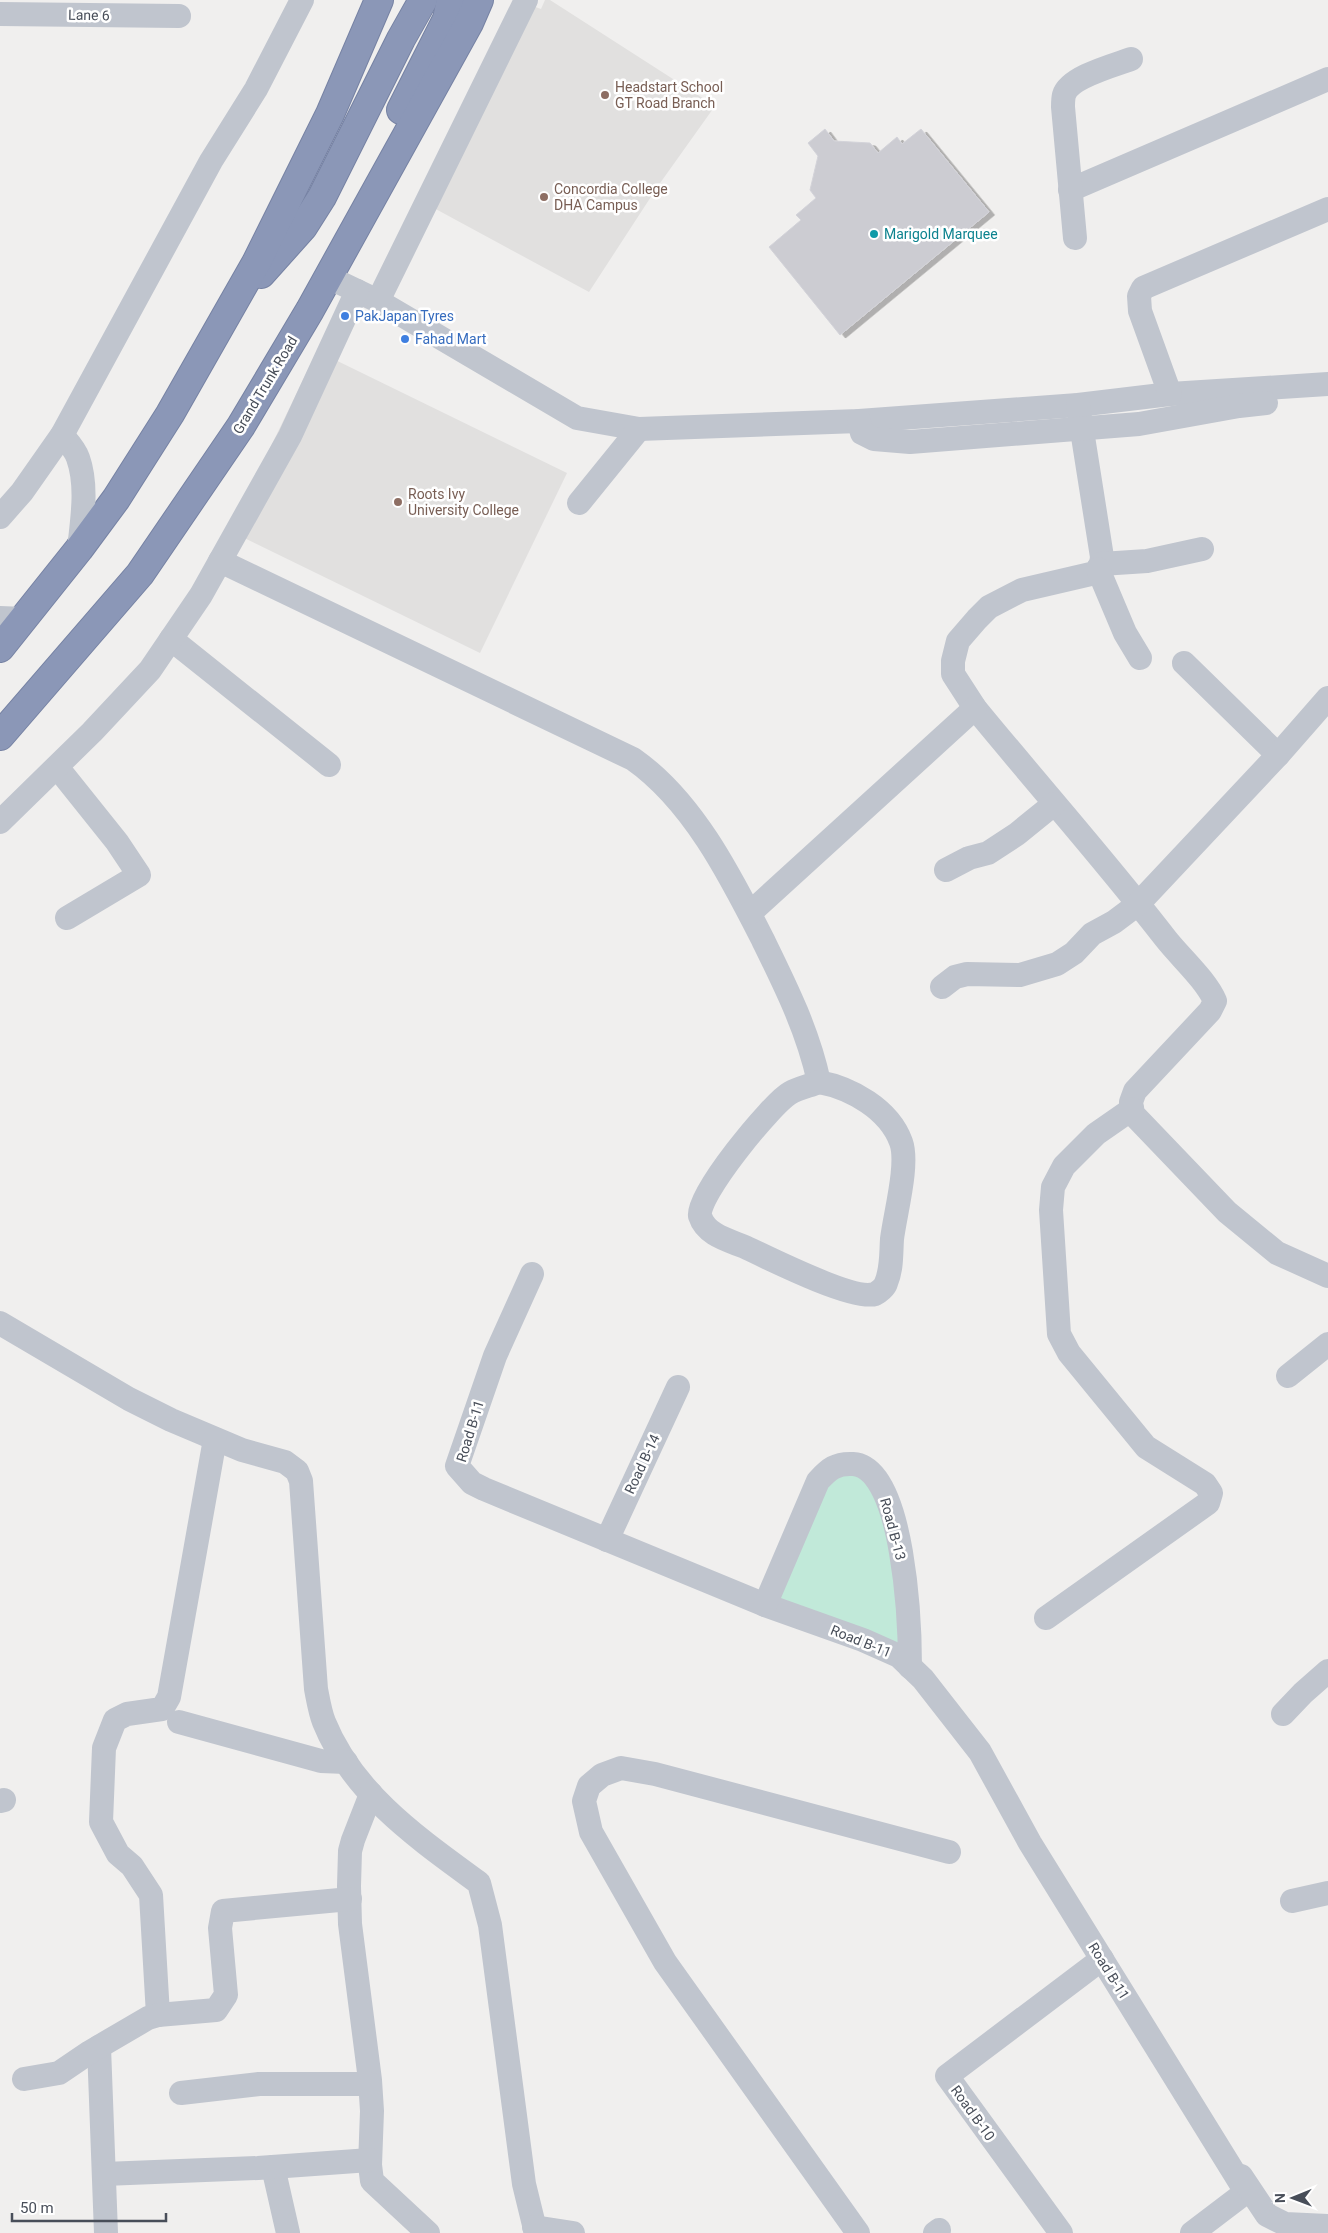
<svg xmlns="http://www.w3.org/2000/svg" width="1328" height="2233" font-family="Roboto,sans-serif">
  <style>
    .education { fill: #e1e0df }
    .green { fill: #c1e9d9 }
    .building { fill: #ccccd2; stroke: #d3d3d9; filter: url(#shadow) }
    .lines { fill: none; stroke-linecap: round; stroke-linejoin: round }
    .highway-casing { stroke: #7682a3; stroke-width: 30 }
    .minor { stroke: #c0c5ce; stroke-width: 24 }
    .highway { stroke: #8b97b7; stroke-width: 28 }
    .education-dot { fill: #8d6e63; stroke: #fff; stroke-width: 2 }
    .culture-dot { fill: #0f9aa8; stroke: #fff; stroke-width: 2 }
    .shop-dot { fill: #3f7fe0; stroke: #fff; stroke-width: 2 }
    .labels { text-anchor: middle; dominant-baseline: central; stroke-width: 5; stroke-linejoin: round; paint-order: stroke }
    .street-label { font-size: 14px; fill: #484e59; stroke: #fff }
    .education-label { font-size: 14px; fill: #785e54; stroke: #fff; text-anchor: start }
    .culture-label { font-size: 14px; fill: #0d838f; stroke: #fff; text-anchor: start }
    .shop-label { font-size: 14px; fill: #366cbe; stroke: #fff; text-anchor: start }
  </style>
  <defs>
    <filter id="shadow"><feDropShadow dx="5.5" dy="3" stdDeviation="0" flood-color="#0004"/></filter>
  </defs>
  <rect width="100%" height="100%" fill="#f0efee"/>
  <g class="education">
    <path d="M545,0H550L715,106L658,186L589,292L432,207L530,5L541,9Z"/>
    <path d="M317,351L567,473L480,653L230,531Z"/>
  </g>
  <path class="green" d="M858,1468L885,1500L909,1663L770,1604L821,1484Z"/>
  <path class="building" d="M825,129L834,141L870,143L878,153L897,137L902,144L921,129L989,212L840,335L769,247L801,220L796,215L816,198L810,190L818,156L808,143Z"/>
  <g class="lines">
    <defs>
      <g id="highway">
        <path d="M401,110L447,19L451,0"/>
        <path d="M261,274L303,227L322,197L401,39L423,0"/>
        <path d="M0,648L79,549L116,499L170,414L256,263L330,114L379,0"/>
        <path d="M0,736L140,574L241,426L310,310L469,23L479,0"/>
      </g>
    </defs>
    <use href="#highway" class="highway-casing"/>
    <g class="minor">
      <path d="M0,14L179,16"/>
      <path d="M1070,190L1328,79"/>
      <path d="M1075,238L1063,107C1063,103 1063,99 1064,95C1069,77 1115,65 1131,59"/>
      <path d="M328,277L378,301L577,418L639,429L859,421L1078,405L1170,394L1328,384"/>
      <path d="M378,301L526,0"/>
      <path d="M1170,394L1140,311L1139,296L1143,288L1328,209"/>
      <path d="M1078,405L1102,557L1101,564L1095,573L1022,590L989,607L977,619L958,641L953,661V674L975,708C1038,785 1105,860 1166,939C1181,958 1206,980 1215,1001L1210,1011L1135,1091L1131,1102L1133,1114L1227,1212L1277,1253L1328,1276"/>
      <path d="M859,421L862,433L874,439L910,442L1139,424L1239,406L1266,403"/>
      <path d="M62,435C68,442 75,449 78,458C88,486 82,521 79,549"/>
      <path d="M579,503L639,429"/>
      <path d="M0,517L22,492L62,435L211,161L256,89L302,0"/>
      <path d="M220,561L633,759C693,801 731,877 763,940C786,987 808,1031 819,1082"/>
      <path d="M1101,564L1147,561L1202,549"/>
      <path d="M1098,569L1125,633L1140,658"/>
      <path d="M0,618L24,619"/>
      <path d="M171,639L329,765"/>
      <path d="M1184,663L1278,755"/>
      <path d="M57,767L117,842L139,875L67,918"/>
      <path d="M0,822L92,732L150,670L201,595L290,436L357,291"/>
      <path d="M946,870L969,858L988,853L1017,834L1054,804"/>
      <path d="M750,913L975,708"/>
      <path d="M942,987L955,977L967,974L1020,975L1057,964L1074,953L1092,934L1114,922L1138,904L1278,755L1328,698"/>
      <path d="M819,1082C851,1088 889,1109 901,1142C909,1164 895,1214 892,1239C891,1254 892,1269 886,1283C885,1287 879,1292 875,1294C854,1301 768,1258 745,1247C728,1240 706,1235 700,1216C695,1197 772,1103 790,1093C799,1088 809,1086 819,1082Z"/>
      <path d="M532,1274L495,1356L457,1466L472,1483L484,1489L765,1605L863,1640L899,1656L923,1679L980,1752L1030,1843L1246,2192L1192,2233"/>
      <path d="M0,1323L129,1399L171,1420L242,1450L285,1462L297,1471L301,1481L316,1689C318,1699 320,1712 324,1722C353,1794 419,1839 479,1883L490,1925L524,2184L536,2233"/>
      <path d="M1288,1376L1328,1344"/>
      <path d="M607,1540L678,1387"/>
      <path d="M765,1605L818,1481C829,1469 836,1463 853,1464C905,1467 910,1629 910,1667"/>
      <path d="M1046,1618L1208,1503L1211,1493L1205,1484L1146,1447L1069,1353L1059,1334L1051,1210L1053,1187L1064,1166L1096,1134L1132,1109"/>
      <path d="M1283,1714L1303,1693L1328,1671"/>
      <path d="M179,1722L321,1761L346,1762"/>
      <path d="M371,1794L353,1840L350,1851L349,1886L350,1924L370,2080L372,2111L370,2165L372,2181L428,2233"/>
      <path d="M0,1801L4,1800"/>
      <path d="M1292,1901L1328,1893"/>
      <path d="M158,2015L151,1895L132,1866L118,1854L101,1822L104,1748L115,1720L127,1714L162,1709L169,1697L215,1439"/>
      <path d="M99,2047L106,2233"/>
      <path d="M24,2079L59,2073L90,2052L148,2018L158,2015L216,2010L226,1995L220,1928L223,1911L350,1899"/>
      <path d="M181,2093L259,2084H370"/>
      <path d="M273,2167L288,2233"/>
      <path d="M104,2174L258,2168L370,2160"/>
      <path d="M1241,2176L1267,2215L1285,2224L1328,2226"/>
      <path d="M534,2227L573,2233"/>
      <path d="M858,2233L665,1962L591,1832L584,1801L589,1786L602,1775L621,1768L655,1774L949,1852"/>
      <path d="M935,2233L939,2230"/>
      <path d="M1061,2233L947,2076L1102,1959"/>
    </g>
    <use href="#highway" class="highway"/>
  </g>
  <g class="education-dot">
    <circle cx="605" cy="95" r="5"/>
    <circle cx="544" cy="197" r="5"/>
    <circle cx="398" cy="502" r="5"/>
  </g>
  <circle class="culture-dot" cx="874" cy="234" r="5"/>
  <g class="shop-dot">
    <circle cx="345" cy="316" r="5"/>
    <circle cx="405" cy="339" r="5"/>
  </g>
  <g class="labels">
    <g class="street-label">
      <text transform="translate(89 15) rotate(1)">Lane 6</text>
      <text transform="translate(265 385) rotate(-59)">Grand Trunk Road</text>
      <text transform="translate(470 1431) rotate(-73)">Road B-11</text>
      <text transform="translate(642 1464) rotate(-65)">Road B-14</text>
      <text transform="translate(893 1529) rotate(75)">Road B-13</text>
      <text transform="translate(861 1641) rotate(22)">Road B-11</text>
      <text transform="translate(1109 1971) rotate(58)">Road B-11</text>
      <text transform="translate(973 2113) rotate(54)">Road B-10</text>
    </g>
    <g class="education-label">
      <text x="615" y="87">Headstart School<tspan x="615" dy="16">GT Road Branch</tspan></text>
      <text x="554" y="189">Concordia College<tspan x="554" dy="16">DHA Campus</tspan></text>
      <text x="408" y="494">Roots Ivy<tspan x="408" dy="16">University College</tspan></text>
    </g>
    <g class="culture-label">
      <text x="884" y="234">Marigold Marquee</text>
    </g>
    <g class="shop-label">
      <text x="355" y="316">PakJapan Tyres</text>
      <text x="415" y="339">Fahad Mart</text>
    </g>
  </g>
  <g transform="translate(1293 2198) rotate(269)" stroke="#ffffff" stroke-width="4" paint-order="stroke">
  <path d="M0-4L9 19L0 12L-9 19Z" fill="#484e59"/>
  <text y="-8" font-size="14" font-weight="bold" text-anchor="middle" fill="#484e59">N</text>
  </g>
  <path d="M12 2213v8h154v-8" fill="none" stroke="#484e59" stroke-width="2.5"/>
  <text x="20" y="2213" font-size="15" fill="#484e59" stroke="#ffffff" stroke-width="4" paint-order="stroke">50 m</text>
</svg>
